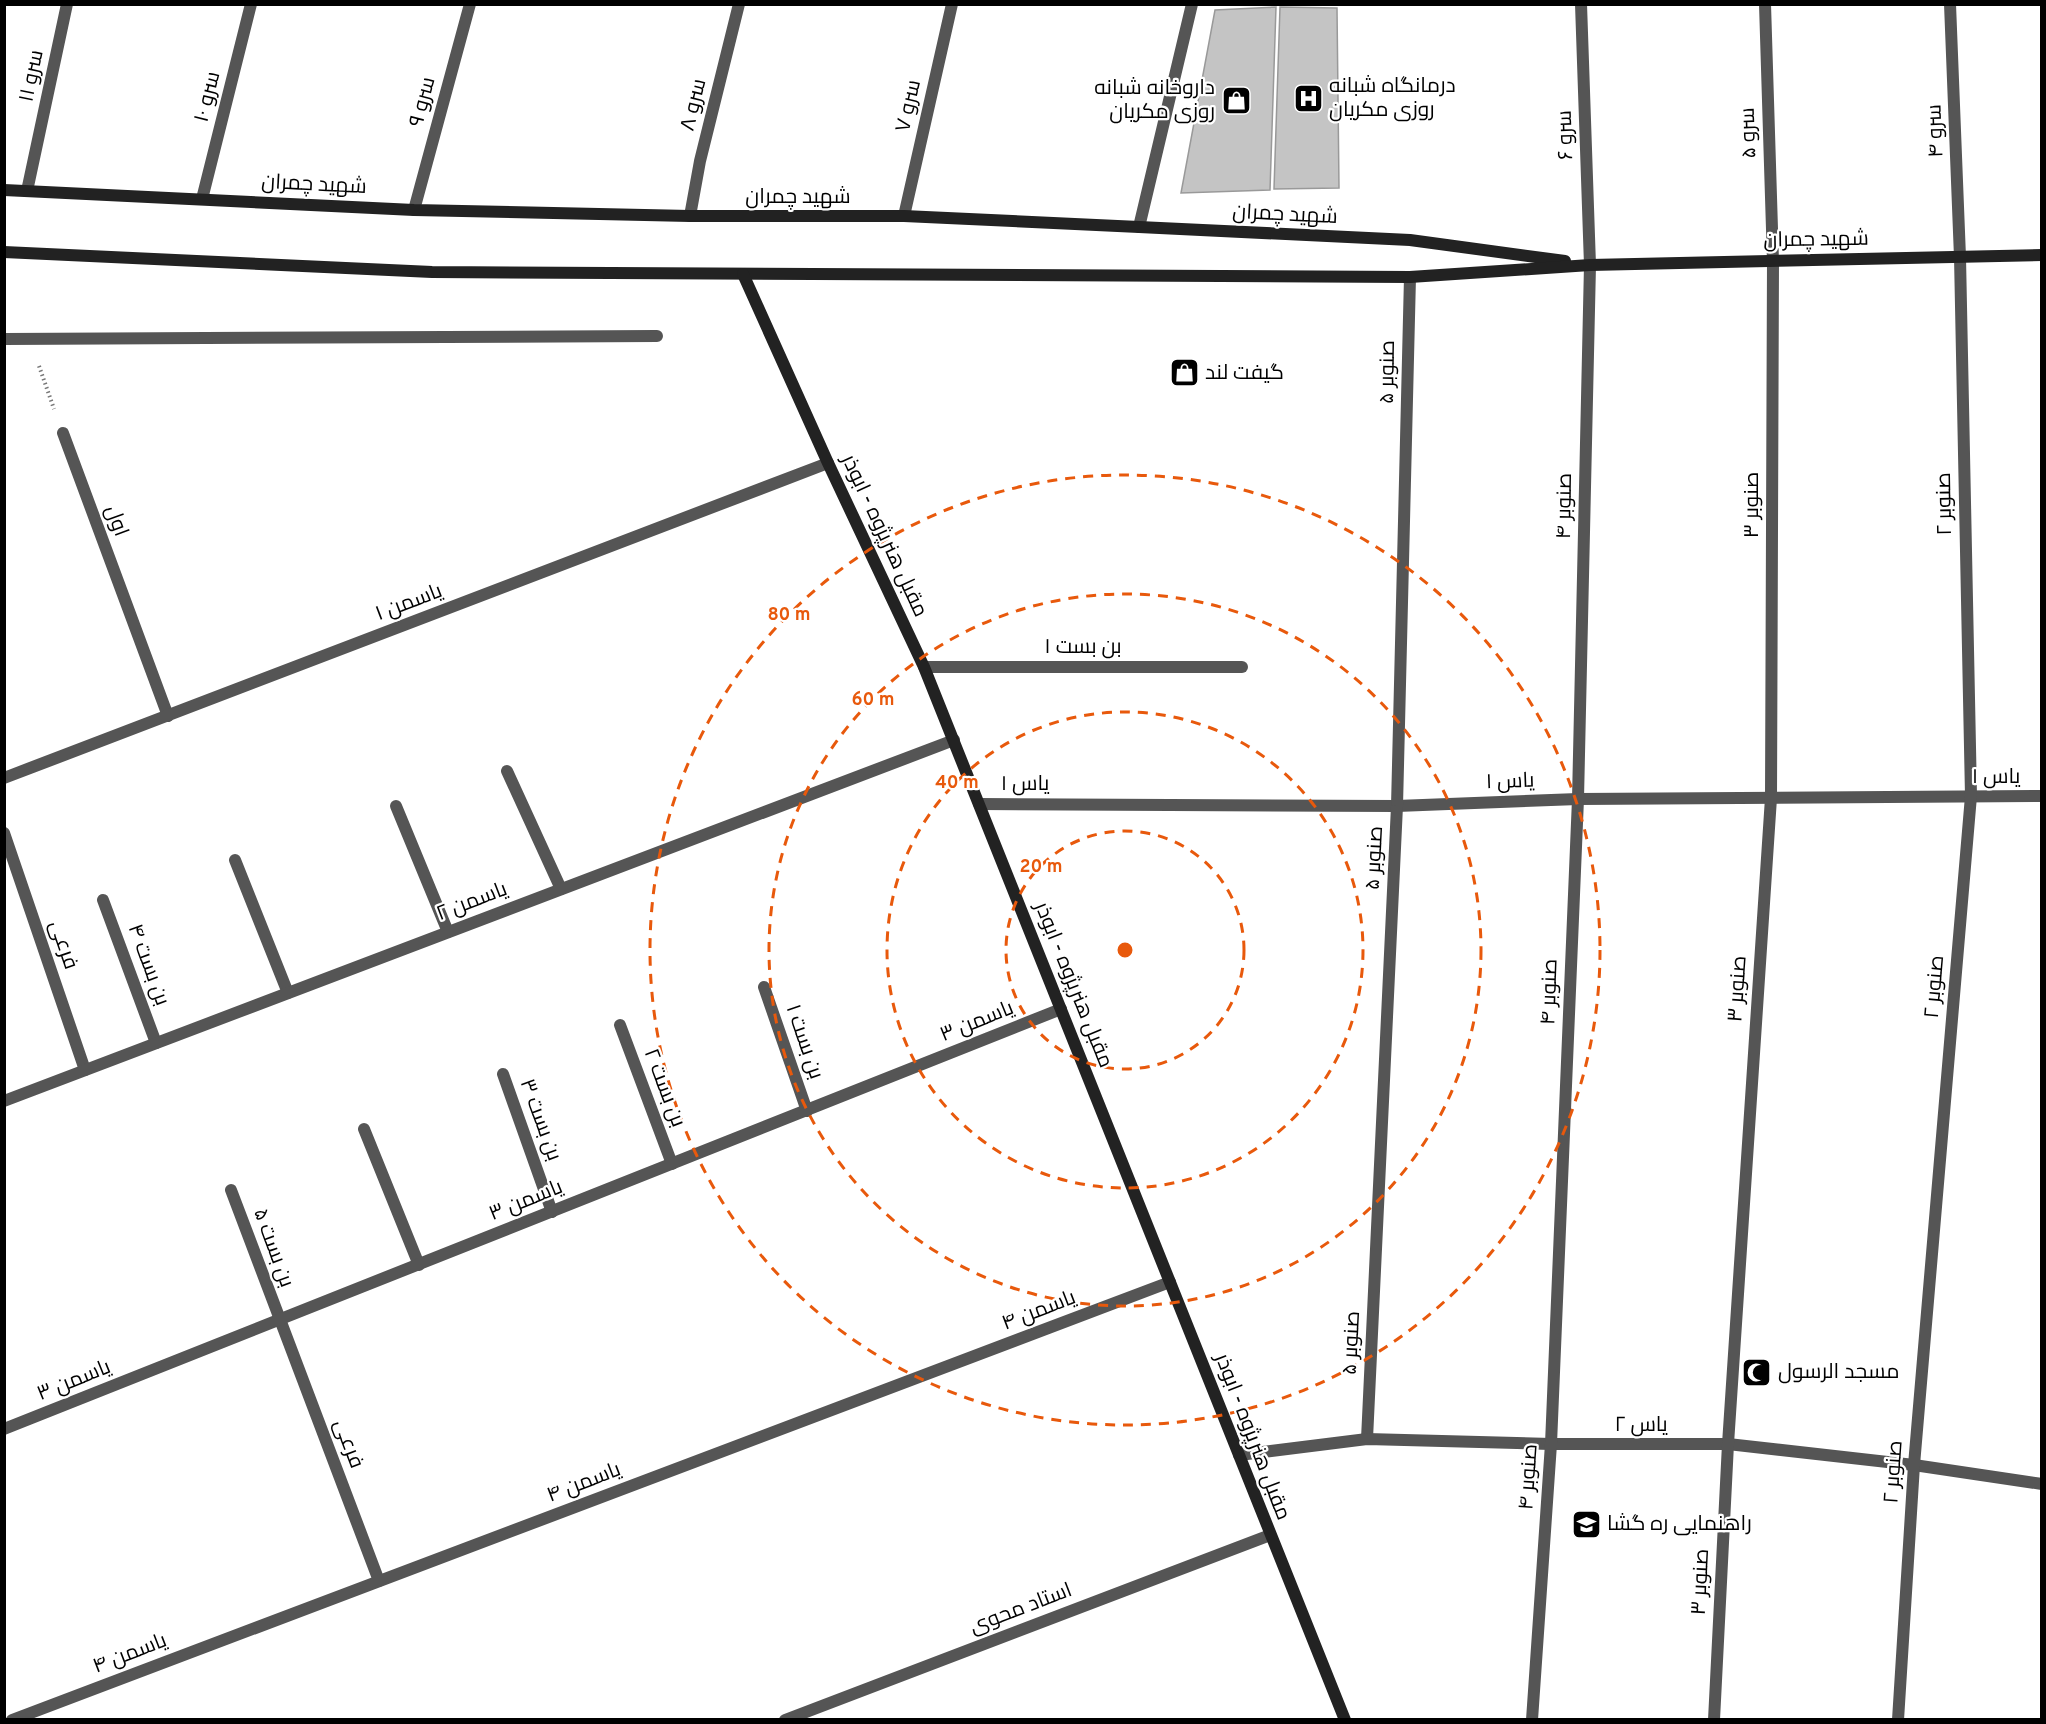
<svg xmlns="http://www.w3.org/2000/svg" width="2046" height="1724" font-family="Overpass,Cairo,sans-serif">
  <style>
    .building { fill: #c4c4c4; stroke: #999; stroke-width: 1.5 }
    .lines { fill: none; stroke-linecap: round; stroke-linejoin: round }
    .path { stroke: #777; stroke-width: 4; stroke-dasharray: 1.5 3; stroke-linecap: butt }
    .street { stroke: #555; stroke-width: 12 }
    .secondary { stroke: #222; stroke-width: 12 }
    .ring { fill: none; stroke: #e8590c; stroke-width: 3; stroke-dasharray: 10 8 }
    .labels { text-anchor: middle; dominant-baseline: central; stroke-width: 4.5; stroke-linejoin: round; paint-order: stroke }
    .street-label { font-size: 21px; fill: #000; stroke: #fff }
    .poi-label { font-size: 21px; fill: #000; stroke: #fff; text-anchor: start }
    .centre { fill: #e8590c; stroke: #fff; stroke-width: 3 }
    .ring-label { font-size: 18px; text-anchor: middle; font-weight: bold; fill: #e8590c; stroke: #fff; stroke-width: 4.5; stroke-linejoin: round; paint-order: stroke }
  </style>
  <rect width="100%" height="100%" fill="#fff"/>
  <g class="building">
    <path d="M1276,7L1270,190L1181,193L1215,10Z"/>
    <path d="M1280,7L1337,8L1339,188L1274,189Z"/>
  </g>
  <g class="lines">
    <path class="path" d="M39,366L54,409"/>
    <g class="street">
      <path d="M27,191L67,4"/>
      <path d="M202,199L251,4"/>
      <path d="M414,210L470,4"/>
      <path d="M690,216L700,161L739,4"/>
      <path d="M904,216L952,4"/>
      <path d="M1139,227L1192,4"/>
      <path d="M4,339L657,336"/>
      <path d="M63,433L168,716"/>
      <path d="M924,667H1242"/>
      <path d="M507,771L561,889"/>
      <path d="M4,778L828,463"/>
      <path d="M979,804L1397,806L1578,799L2042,796"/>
      <path d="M396,806L448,932"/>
      <path d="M4,833L85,1070"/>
      <path d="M235,860L288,993"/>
      <path d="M103,900L156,1043"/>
      <path d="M764,987L807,1111"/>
      <path d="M620,1025L672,1164"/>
      <path d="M503,1074L552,1212"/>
      <path d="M4,1101L954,740"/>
      <path d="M364,1129L419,1265"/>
      <path d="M231,1190L379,1581"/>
      <path d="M4,1429L1061,1009"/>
      <path d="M1367,1439L1397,806L1410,277"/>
      <path d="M1239,1455L1367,1439L1551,1444H1728L1914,1465L2042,1484"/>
      <path d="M12,1720L1170,1282"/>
      <path d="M785,1720L1270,1535"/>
      <path d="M1532,1720L1551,1444L1578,799L1590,265L1581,4"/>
      <path d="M1714,1720L1728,1444L1771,798L1773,261L1765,4"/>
      <path d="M1898,1720L1914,1465L1971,796L1960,257L1950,4"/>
    </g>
    <g class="secondary">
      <path d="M4,190L414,210L690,216H904L1139,227L1410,240L1565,261"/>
      <path d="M4,252L432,272L1410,277L1590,265L2042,255"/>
      <path d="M743,274L828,463L924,667L1345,1720"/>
    </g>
  </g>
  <g class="ring">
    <circle cx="1125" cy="950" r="119"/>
    <circle cx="1125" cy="950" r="238"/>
    <circle cx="1125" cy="950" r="356"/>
    <circle cx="1125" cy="950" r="475"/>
  </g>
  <defs>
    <symbol id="hospital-square" viewBox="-11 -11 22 22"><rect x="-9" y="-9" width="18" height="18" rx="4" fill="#000" stroke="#fff"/><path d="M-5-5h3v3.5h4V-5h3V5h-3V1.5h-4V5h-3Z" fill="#fff"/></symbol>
    <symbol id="shop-square" viewBox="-11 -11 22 22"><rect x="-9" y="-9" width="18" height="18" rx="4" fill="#000" stroke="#fff"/><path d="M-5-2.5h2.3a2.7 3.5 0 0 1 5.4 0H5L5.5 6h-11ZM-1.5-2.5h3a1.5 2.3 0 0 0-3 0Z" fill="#fff"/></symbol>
    <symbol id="mosque-square" viewBox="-11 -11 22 22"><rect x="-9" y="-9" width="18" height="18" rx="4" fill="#000" stroke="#fff"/><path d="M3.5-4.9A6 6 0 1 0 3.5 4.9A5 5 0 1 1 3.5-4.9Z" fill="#fff"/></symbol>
    <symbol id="school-square" viewBox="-11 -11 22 22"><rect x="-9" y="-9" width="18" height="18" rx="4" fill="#000" stroke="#fff"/><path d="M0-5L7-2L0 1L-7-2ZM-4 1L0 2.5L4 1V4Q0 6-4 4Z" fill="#fff"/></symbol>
  </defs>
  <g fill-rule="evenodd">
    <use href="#hospital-square" x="1292" y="82" width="33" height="33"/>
    <use href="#shop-square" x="1220" y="84" width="33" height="33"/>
    <use href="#shop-square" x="1168" y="356" width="33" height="33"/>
    <use href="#mosque-square" x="1740" y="1356" width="33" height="33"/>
    <use href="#school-square" x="1570" y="1508" width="33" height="33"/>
  </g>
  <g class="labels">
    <g class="street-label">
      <text transform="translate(32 76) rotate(-78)">سرو ۱۱</text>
      <text transform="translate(208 97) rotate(-76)">سرو ۱۰</text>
      <text transform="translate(423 102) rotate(-75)">سرو ۹</text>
      <text transform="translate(694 105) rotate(-76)">سرو ۸</text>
      <text transform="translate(909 106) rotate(-77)">سرو ۷</text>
      <text transform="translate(1936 131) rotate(-92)">سرو ۴</text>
      <text transform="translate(1749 133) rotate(-92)">سرو ۵</text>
      <text transform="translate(1566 135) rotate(-92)">سرو ۶</text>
      <text transform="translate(314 185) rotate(3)">شهید چمران</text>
      <text x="798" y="197">شهید چمران</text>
      <text transform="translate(1285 215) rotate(3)">شهید چمران</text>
      <text transform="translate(1816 240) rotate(-1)">شهید چمران</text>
      <text transform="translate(1388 372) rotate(-89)">صنوبر ۵</text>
      <text transform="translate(1945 504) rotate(-91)">صنوبر ۲</text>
      <text transform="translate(1752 505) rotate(-90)">صنوبر ۳</text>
      <text transform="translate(1565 506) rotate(-89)">صنوبر ۴</text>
      <text transform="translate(116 521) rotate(70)">اول</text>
      <text transform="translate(884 536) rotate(65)">مقبل هنرپژوه - ابوذر</text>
      <text transform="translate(409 603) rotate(-21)">یاسمن ۱</text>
      <text x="1083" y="647">بن بست ۱</text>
      <text x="1996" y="777">یاس ۱</text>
      <text transform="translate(1510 782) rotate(-2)">یاس ۱</text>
      <text x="1025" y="784">یاس ۱</text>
      <text transform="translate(1375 858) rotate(-87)">صنوبر ۵</text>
      <text transform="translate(472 902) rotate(-21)">یاسمن ۲</text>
      <text transform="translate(63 945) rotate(71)">فرعی</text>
      <text transform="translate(148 965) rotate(70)">بن بست ۴</text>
      <text transform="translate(1073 985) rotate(68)">مقبل هنرپژوه - ابوذر</text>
      <text transform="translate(1935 987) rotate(-85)">صنوبر ۲</text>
      <text transform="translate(1738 989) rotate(-86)">صنوبر ۳</text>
      <text transform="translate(1550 992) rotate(-88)">صنوبر ۴</text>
      <text transform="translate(977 1022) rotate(-22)">یاسمن ۳</text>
      <text transform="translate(804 1042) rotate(71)">بن بست ۱</text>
      <text transform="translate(664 1088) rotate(69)">بن بست ۲</text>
      <text transform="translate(540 1120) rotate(70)">بن بست ۳</text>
      <text transform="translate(526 1201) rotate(-22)">یاسمن ۳</text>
      <text transform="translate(273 1248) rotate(70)">بن بست ۵</text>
      <text transform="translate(1039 1311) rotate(-21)">یاسمن ۴</text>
      <text transform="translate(1352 1343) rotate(-87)">صنوبر ۵</text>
      <text transform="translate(74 1381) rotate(-22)">یاسمن ۳</text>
      <text x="1641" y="1425">یاس ۲</text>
      <text transform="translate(1252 1437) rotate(69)">مقبل هنرپژوه - ابوذر</text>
      <text transform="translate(348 1444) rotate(69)">فرعی</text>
      <text transform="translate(1894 1472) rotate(-86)">صنوبر ۲</text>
      <text transform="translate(1529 1477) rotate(-86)">صنوبر ۴</text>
      <text transform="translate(584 1483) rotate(-21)">یاسمن ۴</text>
      <text transform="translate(1701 1582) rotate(-87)">صنوبر ۳</text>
      <text transform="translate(1021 1609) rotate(-21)">استاد محوی</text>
      <text transform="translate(130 1654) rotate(-21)">یاسمن ۴</text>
    </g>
    <g class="poi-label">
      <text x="1329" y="86">درمانگاه شبانه<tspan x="1329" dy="24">روزی مکریان</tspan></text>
      <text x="1215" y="88" text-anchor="end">داروخانه شبانه<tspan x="1215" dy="24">روزی مکریان</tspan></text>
      <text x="1205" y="373">گیفت لند</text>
      <text x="1778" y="1372">مسجد الرسول</text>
      <text x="1607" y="1524">راهنمایی ره گشا</text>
    </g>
  </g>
  <circle cx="1125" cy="950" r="9" class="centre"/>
  <g class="ring-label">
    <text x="789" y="620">80 m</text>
    <text x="873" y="705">60 m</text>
    <text x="957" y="788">40 m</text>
    <text x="1041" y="872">20 m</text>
  </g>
  <rect width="2046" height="1724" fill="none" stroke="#000000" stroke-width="12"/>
</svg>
